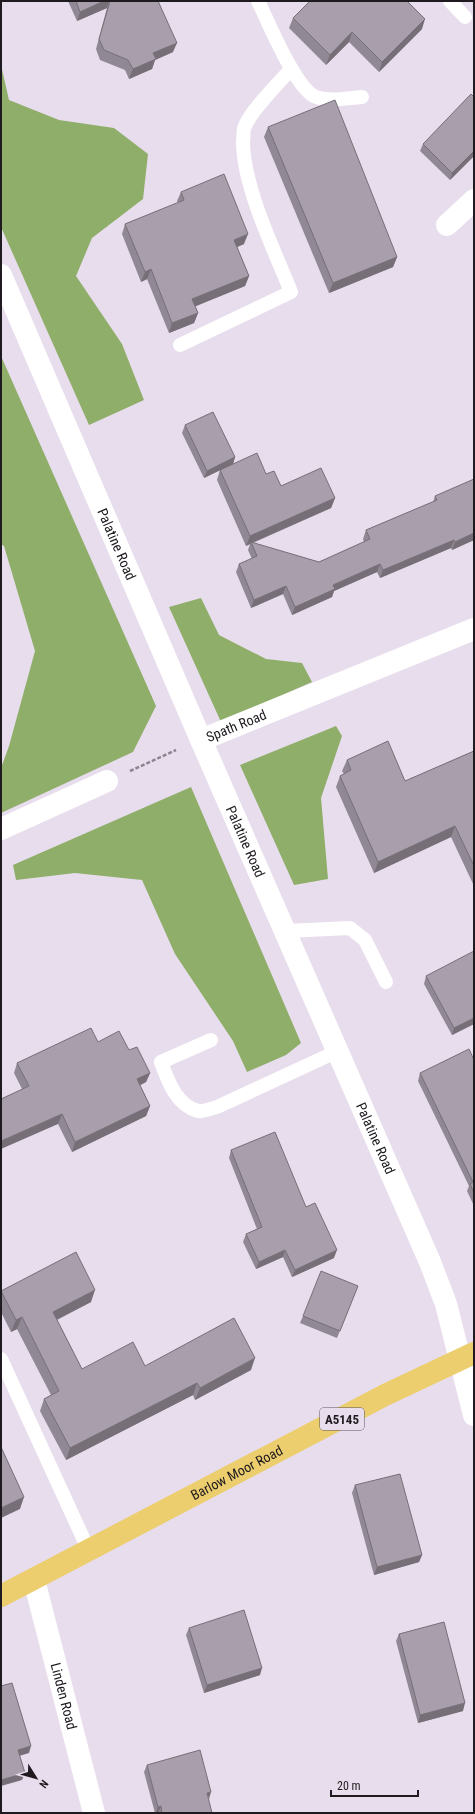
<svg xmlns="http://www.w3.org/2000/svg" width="475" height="1814" font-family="'Roboto Condensed',sans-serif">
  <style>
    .forest { fill: #8fae6a }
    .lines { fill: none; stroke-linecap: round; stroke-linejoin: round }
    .path { stroke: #8c848e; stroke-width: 2.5; stroke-dasharray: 4 2; stroke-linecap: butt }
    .lane { stroke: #fff; stroke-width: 14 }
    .street { stroke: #fff; stroke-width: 22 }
    .secondary { stroke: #fff; stroke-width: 22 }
    .primary { stroke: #ecce6e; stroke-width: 22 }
    .wall { fill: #908894 }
    .shaded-wall { fill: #766f78 }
    .building { fill: #a89eac; stroke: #766f78 }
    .labels { text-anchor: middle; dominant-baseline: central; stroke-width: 3; stroke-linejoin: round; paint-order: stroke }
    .shield { fill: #e8ddec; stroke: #5b545c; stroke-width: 1 }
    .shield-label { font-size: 13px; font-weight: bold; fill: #1e1a1f }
    .street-label { font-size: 14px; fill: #1e1a1f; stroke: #e8ddec }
  </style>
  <rect width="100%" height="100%" fill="#e8ddec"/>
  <g class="forest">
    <path d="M1,65L9,100L59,120L114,128L148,154L143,199L92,238L76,276L122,344L144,400L89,425L1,227Z"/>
    <path d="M1,356L156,706L133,752L1,813V768L9,746L35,651L4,546L1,544Z"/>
    <path d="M201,598L219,635L266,659L302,663L312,682L221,722L169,607Z"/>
    <path d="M336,726L342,736L321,798L328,879L294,885L240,765Z"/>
    <path d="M191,787L301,1043L286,1055L247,1072L233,1041L175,954L142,880L75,873L16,880L13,865Z"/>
  </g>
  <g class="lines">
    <path class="path" d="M130,771L176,750"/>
    <g class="lane">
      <path d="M258,1C268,21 296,90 316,97C330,102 347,98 362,97"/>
      <path d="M450,1L465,17"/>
      <path d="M180,345L291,292C274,249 243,187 243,141C244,137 243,132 244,129C248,113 279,83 291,69"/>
      <path d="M286,931L350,928L365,940L386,982"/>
      <path d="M211,1040L161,1062C168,1081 176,1105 198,1111C203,1112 212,1108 217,1107L338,1051"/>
      <path d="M1,1359L89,1551"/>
    </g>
    <g class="street">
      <path d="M447,225L474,200"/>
      <path id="s1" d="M201,740L474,629"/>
      <path d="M1,829L107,781"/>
      <path id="s2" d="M34,1580L94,1813"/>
    </g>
    <path class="secondary" id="s3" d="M1,275L201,740L430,1262L446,1304L474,1415"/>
    <path class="primary" id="s4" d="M1,1596L385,1395L474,1353"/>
  </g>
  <g class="wall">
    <path d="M68,1H158L173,52L155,60L152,69L129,79L125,70L100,60L96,49L107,8L77,21Z"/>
    <path d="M293,18L422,29L379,72L349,42L326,65L289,28Z"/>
    <path d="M474,97V156L450,180L420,151L423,144Z"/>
    <path d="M268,127L397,257L393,267L329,293L264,137Z"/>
    <path d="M181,192L244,244L237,247L249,276L245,286L195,306L198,313L194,323L169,333L147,279L141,282L122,234L125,224L178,203L177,201Z"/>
    <path d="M185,425L235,457L233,464L266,474L281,486L335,498L331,508L253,543L319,562L364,542L363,539L366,530L433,502L435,496L474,540L452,550L451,548L380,578L377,572L334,591L332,597L292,615L283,594L251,608L236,572L239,564L252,559L248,550L250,544L246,546L217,480L220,470L204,478L182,433Z"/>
    <path d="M474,751V886L451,837L374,873L336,787L340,776L344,774L342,771L347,760L405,781Z"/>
    <path d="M426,976L474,1024L452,1035L424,984Z"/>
    <path d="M98,1042L129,1050L150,1073L146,1082L140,1085L150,1106L146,1116L72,1152L58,1124L22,1089L14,1073L17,1063Z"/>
    <path d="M474,1060V1206L467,1191L469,1186L418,1081L420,1073Z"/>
    <path d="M231,1150L306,1207L334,1258L292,1277L283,1257L256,1269L243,1242L246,1234L257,1229L229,1158Z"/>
    <path d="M1,1291L91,1302L57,1320L82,1369L145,1366L251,1370L195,1400L193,1395L66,1460L40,1411L44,1399L51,1395L17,1329L11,1332L1,1312Z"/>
    <path d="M355,1293L337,1338L300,1323L303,1316Z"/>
    <path d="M355,1485L422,1555L419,1562L374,1575L352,1493Z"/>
    <path d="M189,1628L260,1675L204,1693L186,1635Z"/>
    <path d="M399,1634L463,1711L418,1723L396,1641Z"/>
    <path d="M147,1765L208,1800L212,1813H155L144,1772Z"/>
  </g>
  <g class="shaded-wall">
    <path d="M104,1H109L107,8L77,21L80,12Z"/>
    <path d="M425,19L422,29L379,72L382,62Z"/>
    <path d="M352,32L349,42L326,65L330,55Z"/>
    <path d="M177,43L173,52L155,60L152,69L129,79L133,69L153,53Z"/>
    <path d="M474,151V156L450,180L452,173Z"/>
    <path d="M248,234L244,244L230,250L234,240Z"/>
    <path d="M397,257L393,267L329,293L333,283Z"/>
    <path d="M151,269L147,279L141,282L145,272Z"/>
    <path d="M249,276L245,286L189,309L192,299Z"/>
    <path d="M198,313L194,323L169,333L172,323Z"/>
    <path d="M235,457L233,464L204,478L207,471Z"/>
    <path d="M335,498L331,508L251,543V542L250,544L246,546L250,536Z"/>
    <path d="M474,533V540L452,550L455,542Z"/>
    <path d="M454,540L451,548L380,578L383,570Z"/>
    <path d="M380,564L377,572L334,591L332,597L292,615L295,607L333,585Z"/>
    <path d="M286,586L283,594L251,608L254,600Z"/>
    <path d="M455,826L451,837L374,873L378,862Z"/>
    <path d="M474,1018V1024L452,1035L454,1028Z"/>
    <path d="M150,1073L146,1082L133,1089L137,1079Z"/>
    <path d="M150,1106L146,1116L72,1152L75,1142Z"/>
    <path d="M62,1114L58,1124L1,1149V1141Z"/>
    <path d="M285,1250L283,1257L256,1269L259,1262Z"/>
    <path d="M337,1250L334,1258L292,1277L295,1270Z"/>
    <path d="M95,1290L91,1302L48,1324L53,1312Z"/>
    <path d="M22,1317L17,1329L11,1332L16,1320Z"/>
    <path d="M255,1358L251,1370L195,1400L200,1388Z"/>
    <path d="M197,1383L193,1395L66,1460L70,1448Z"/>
    <path d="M24,1497L20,1509L1,1518V1508Z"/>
    <path d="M422,1555L419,1562L374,1575L377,1567Z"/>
    <path d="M262,1668L260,1675L204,1693L207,1685Z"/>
    <path d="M465,1703L463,1711L418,1723L420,1715Z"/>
    <path d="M31,1746L29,1753L16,1757L18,1750Z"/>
    <path d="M25,1773L22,1780L1,1786V1780Z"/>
    <path d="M211,1792L209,1799L207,1793Z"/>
    <path d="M161,1806L158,1813H156L158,1807Z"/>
  </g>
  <g class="building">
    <path d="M76,1H104L80,12Z"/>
    <path d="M110,1H158L177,43L153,53L156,59L133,69L128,60L104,50L99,39Z"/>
    <path d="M310,1H407L425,19L382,62L352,32L330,55L293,18Z"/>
    <path d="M471,94L474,97V151L452,173L423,144Z"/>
    <path d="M335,100L397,257L333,283L268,127Z"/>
    <path d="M224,174L248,234L234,240L249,276L192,299L198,313L172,323L151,269L145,272L125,224L184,200L181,192Z"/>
    <path d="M213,412L235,457L207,471L185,425Z"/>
    <path d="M257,453L266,474L274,471L281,486L321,468L335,498L250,536L220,470Z"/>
    <path d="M474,479V533L455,542L454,540L383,570L380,564L333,585L335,589L295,607L286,586L254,600L239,564L257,556L251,542L319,562L370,539L366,530L437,500L435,496Z"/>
    <path d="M388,741L405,781L474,751V866L455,826L378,862L340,776L351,770L347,760Z"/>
    <path d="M474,951V1018L454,1028L426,976Z"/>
    <path d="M91,1028L98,1042L119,1031L129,1050L137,1047L150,1073L137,1079L150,1106L75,1142L62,1114L1,1141V1099L29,1086L17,1063Z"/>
    <path d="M469,1049L474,1060V1193L470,1184L473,1182L420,1073Z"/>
    <path d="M275,1132L306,1207L315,1203L337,1250L295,1270L285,1250L259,1262L246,1234L262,1227L231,1150Z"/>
    <path d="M76,1252L95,1290L53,1312L82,1369L133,1342L145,1366L234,1318L255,1358L200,1388L197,1383L70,1448L44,1399L59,1391L22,1317L16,1320L1,1291Z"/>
    <path d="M321,1271L358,1286L340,1331L303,1316Z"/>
    <path d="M1,1447L24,1497L1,1508Z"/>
    <path d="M400,1474L422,1555L377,1567L355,1485Z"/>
    <path d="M244,1610L262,1668L207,1685L189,1628Z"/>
    <path d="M444,1622L465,1703L420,1715L399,1634Z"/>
    <path d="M12,1683L31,1746L18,1750L25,1773L1,1780V1686Z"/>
    <path d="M200,1750L211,1792L207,1793L212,1813H162L161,1806L158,1807L147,1765Z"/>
  </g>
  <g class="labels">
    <rect class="shield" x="320" y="1408" width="44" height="22" rx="3"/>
    <g class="shield-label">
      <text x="342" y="1419">A5145</text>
    </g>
    <g class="street-label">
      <text stroke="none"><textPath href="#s3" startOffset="293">Palatine Road</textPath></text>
      <text stroke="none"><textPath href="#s1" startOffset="38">Spath Road</textPath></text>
      <text stroke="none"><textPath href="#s3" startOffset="617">Palatine Road</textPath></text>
      <text stroke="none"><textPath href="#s3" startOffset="941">Palatine Road</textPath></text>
      <text stroke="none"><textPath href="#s4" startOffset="266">Barlow Moor Road</textPath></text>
      <text stroke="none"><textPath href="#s2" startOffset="120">Linden Road</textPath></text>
    </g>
  </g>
  <rect width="475" height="1814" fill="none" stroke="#1e1a1f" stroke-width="4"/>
  <g transform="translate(36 1778) rotate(127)" stroke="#e8ddec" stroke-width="3" paint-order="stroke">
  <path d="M0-3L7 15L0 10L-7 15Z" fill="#1e1a1f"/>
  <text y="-6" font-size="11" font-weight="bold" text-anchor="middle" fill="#1e1a1f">N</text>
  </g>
  <path d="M331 1790v6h87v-6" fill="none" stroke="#1e1a1f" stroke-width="2"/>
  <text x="337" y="1790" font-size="12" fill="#1e1a1f" stroke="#e8ddec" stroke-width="3" paint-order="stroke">20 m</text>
</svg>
